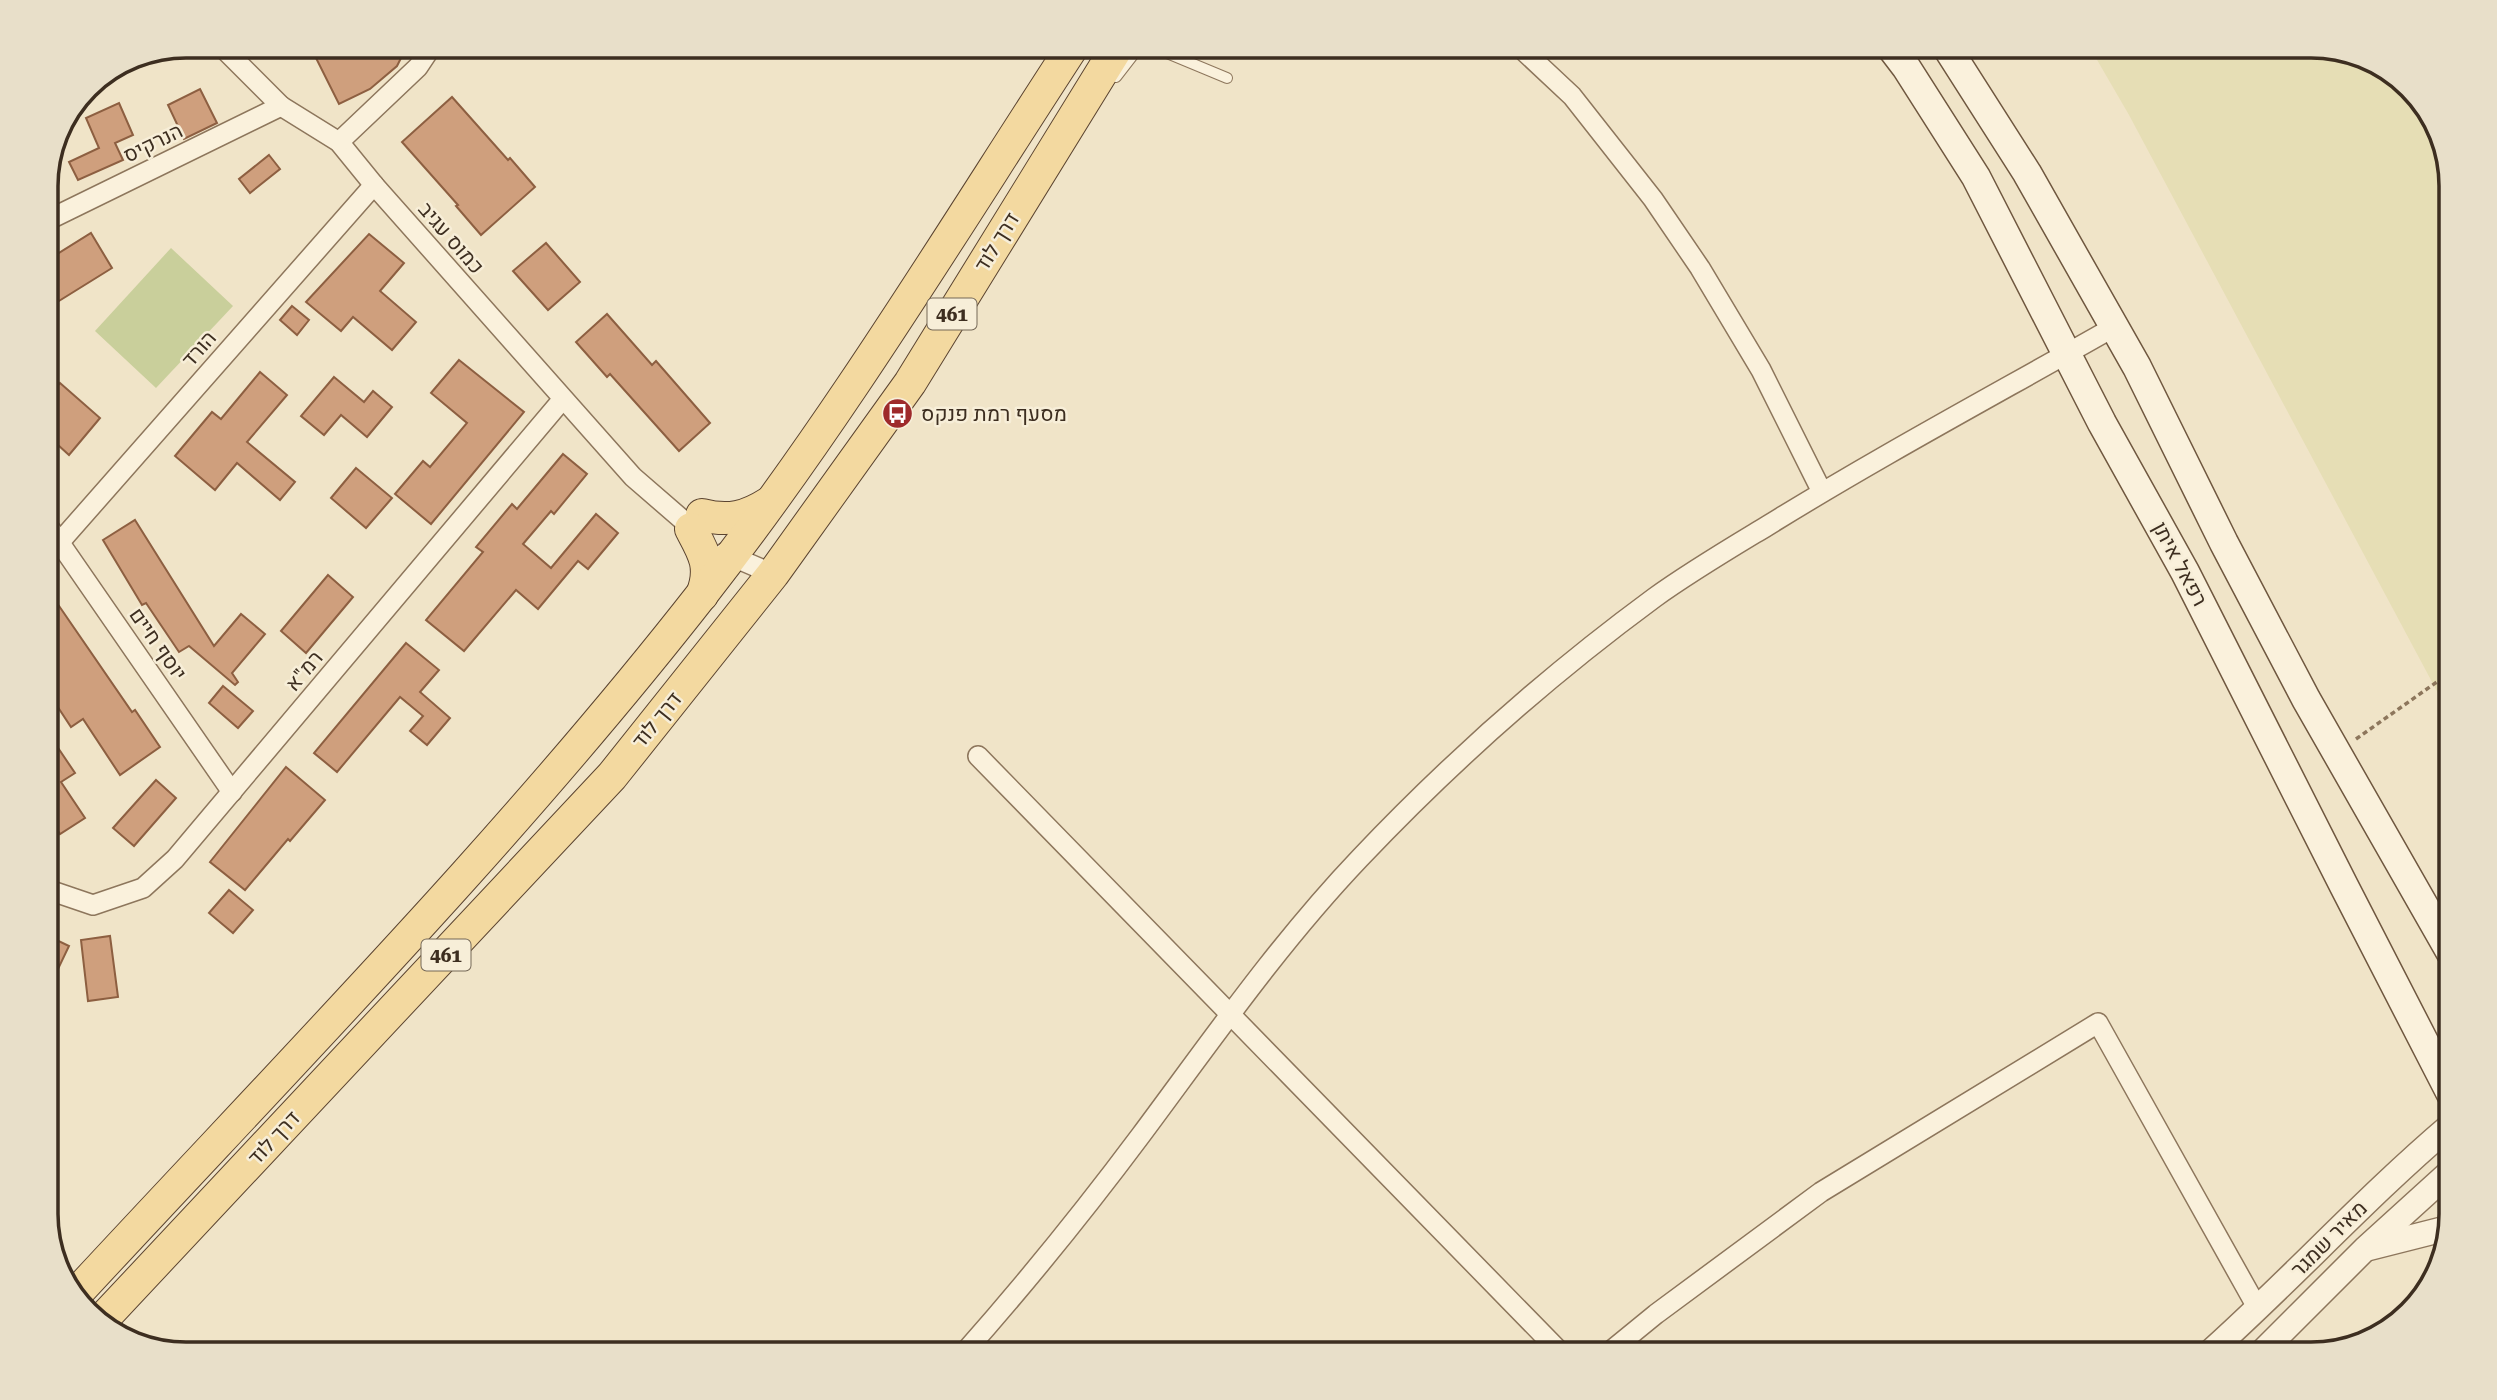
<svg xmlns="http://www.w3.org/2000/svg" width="2497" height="1400" font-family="'Roboto Serif',Heebo,serif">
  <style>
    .farmland { fill: #e6deb5 }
    .green { fill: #c9cf9b }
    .building { fill: #cf9f7d; stroke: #8d5f41; stroke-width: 2 }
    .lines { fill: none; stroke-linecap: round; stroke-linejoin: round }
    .service-casing { stroke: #8d765c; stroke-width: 12 }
    .minor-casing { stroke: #8d765c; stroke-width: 22 }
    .tertiary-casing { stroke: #8d765c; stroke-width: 27 }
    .secondary-casing { stroke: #6f573f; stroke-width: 31 }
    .primary-casing { stroke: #5b4430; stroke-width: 34 }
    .path { stroke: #8d765c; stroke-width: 3.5; stroke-dasharray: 5 3.5; stroke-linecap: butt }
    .service { stroke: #faf1dc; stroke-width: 10 }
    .minor { stroke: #faf1dc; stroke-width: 19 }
    .tertiary { stroke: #faf1dc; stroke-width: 24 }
    .secondary { stroke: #faf1dc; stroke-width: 28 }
    .primary { stroke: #f3d9a0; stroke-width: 32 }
    .labels { text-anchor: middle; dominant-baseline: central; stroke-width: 5; stroke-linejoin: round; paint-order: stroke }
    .shield { fill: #f7eed8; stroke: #756857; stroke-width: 2 }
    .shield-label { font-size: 19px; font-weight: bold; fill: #3d2e20 }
    .street-label { font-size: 21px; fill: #3d2e20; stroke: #f7eed8 }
    .poi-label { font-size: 21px; fill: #3d2e20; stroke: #f7eed8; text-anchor: start }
    .rim { fill: none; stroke: #3d2e20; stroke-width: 3.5 }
  </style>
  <rect width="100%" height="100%" fill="#f0e4c8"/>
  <path class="farmland" d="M2089,46H2311L2381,64L2432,116L2451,177V708L2447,710L2129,115Z"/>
  <path class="green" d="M171,248L233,306L156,388L95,331Z"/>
  <g class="building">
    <path d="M310,46H407L397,66L370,89L339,104Z"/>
    <path d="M200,89L217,123L184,139L168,105Z"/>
    <path d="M452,97L508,160L510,158L535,187L481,235L456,206L458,205L402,142Z"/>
    <path d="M119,103L133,135L115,143L123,160L78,180L69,162L99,148L86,118Z"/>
    <path d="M269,155L280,169L250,193L239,179Z"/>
    <path d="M91,233L112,268L46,309V261Z"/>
    <path d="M369,234L404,263L380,291L416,322L392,350L353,317L341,331L306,302Z"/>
    <path d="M546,243L580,282L548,310L513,271Z"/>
    <path d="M292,306L309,320L297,335L280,320Z"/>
    <path d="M607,314L652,365L656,361L710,423L679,451L610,374L607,377L576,342Z"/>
    <path d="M459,360L524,412L431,524L395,494L423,461L430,467L467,423L431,393Z"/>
    <path d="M260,372L287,395L247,442L295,482L280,500L237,463L215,490L175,456L212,412L221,419Z"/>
    <path d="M334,377L364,402L373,391L392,407L367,437L341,415L324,435L301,416Z"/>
    <path d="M60,383L100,418L69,455L46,434V399Z"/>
    <path d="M563,454L587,474L554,514L551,511L523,544L551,568L596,514L618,533L588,569L578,561L538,609L516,590L464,651L426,620L483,552L476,547L512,504L517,509Z"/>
    <path d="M356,468L392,498L366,528L331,498Z"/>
    <path d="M135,520L214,646L241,614L265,634L232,673L238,682L235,685L189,646L179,652L146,603L142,605L103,540Z"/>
    <path d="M328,575L353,597L306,653L281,631Z"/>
    <path d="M46,587L132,712L135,710L160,747L120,775L83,719L71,727L46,689Z"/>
    <path d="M406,643L439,670L420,692L450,718L427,745L410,731L423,716L400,697L337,772L314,753Z"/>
    <path d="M223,686L253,711L238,728L209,703Z"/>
    <path d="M46,730L75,773L61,782L85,818L60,834L46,812Z"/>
    <path d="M286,767L325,800L290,841L288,839L245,890L210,862Z"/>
    <path d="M156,780L176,798L134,846L113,828Z"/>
    <path d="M229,890L253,910L233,933L209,913Z"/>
    <path d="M46,935L69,946L46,994Z"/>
    <path d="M110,936L118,997L88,1001L81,940Z"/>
  </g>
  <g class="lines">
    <defs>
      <g id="service">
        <path d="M1150,46L1227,78"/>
        <path d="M1116,77L1140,46"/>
      </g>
      <g id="minor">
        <path d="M221,46L281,106L339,142L374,185L633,477L700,535"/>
        <path d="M1525,52L1572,96L1653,199L1700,268L1761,370L1822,492"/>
        <path d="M339,142L418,67L432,46"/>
        <path d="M46,221L281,106"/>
        <path d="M46,523L232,792"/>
        <path d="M59,543L374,185"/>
        <path d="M724,553L773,574"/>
        <path d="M978,756L1562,1354"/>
        <path d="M46,889L93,905L143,888L175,859L562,400"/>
        <path d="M963,1354C1025,1284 1085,1210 1141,1135C1211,1041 1279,943 1360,858C1450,763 1548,676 1654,598C1690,572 1729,549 1767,526C1880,456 1998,393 2114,327"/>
        <path d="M1607,1354L1656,1314L1821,1192L2098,1023L2258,1309"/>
      </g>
      <g id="tertiary">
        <path d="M2369,1248L2448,1228"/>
        <path d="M2208,1354C2291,1280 2366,1197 2451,1125"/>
        <path d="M2260,1354L2365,1249L2451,1171"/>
      </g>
      <g id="secondary">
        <path d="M1890,46L1906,67L1976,177L2102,423L2185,572L2344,886L2451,1094"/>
        <path d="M1946,46L2027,173L2137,367L2224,543L2306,699L2451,953"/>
      </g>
      <g id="primary">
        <path d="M702,515C729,522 747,517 769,503"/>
        <path d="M691,529C704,553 713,567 702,595"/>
        <path d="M75,1295C288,1065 510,840 703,593C839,419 953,230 1073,46"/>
        <path d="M101,1321L612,776L773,574L910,383L1118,46"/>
      </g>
    </defs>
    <use href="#service" class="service-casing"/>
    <use href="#minor" class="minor-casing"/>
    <use href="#tertiary" class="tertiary-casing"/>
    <use href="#secondary" class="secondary-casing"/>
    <use href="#primary" class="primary-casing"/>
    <path class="path" d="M2356,739L2451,672"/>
    <use href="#service" class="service"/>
    <use href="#minor" class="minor"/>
    <use href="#tertiary" class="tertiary"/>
    <use href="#secondary" class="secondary"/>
    <use href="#primary" class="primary"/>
  </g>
  <defs>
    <symbol id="bus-disc" viewBox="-11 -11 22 22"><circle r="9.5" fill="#9e2a2b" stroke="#f7eed8"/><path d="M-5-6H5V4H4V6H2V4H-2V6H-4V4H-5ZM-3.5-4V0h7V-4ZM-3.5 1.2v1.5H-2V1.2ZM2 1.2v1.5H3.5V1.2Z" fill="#fff"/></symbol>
  </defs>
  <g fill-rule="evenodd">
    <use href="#bus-disc" x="880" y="396" width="35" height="35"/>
  </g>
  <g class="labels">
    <g class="shield">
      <rect x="927.5" y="298.5" width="49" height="31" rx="5"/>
      <rect x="421.5" y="939.5" width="49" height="31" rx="5"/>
    </g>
    <g class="shield-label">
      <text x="952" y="314">461</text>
      <text x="446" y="955">461</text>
    </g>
    <g class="street-label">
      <text transform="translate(153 143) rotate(-26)">הנרקיס</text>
      <text transform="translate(451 238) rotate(49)">כמוס עגיב</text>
      <text transform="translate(997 242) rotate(-58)">דרך לוד</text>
      <text transform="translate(199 349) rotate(-49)">הורד</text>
      <text transform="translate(2180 564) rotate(62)">רפאל איתן</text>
      <text transform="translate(158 644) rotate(55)">יוסף חיים</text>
      <text transform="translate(304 671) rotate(-50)">רמ"א</text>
      <text transform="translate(657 720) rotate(-51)">דרך לוד</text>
      <text transform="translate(274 1138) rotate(-47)">דרך לוד</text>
      <text transform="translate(2329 1239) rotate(-45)">מאיר שמגר</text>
    </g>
    <g class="poi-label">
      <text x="921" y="414">מסעף רמת פנקס</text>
    </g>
  </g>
  <path d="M0 0H2497V1400H0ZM186 58H2311A128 128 0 0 1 2439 186V1214A128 128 0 0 1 2311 1342H186A128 128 0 0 1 58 1214V186A128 128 0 0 1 186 58Z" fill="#e8dfc9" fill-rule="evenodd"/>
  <path class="rim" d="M186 58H2311A128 128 0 0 1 2439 186V1214A128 128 0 0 1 2311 1342H186A128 128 0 0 1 58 1214V186A128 128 0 0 1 186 58Z"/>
</svg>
